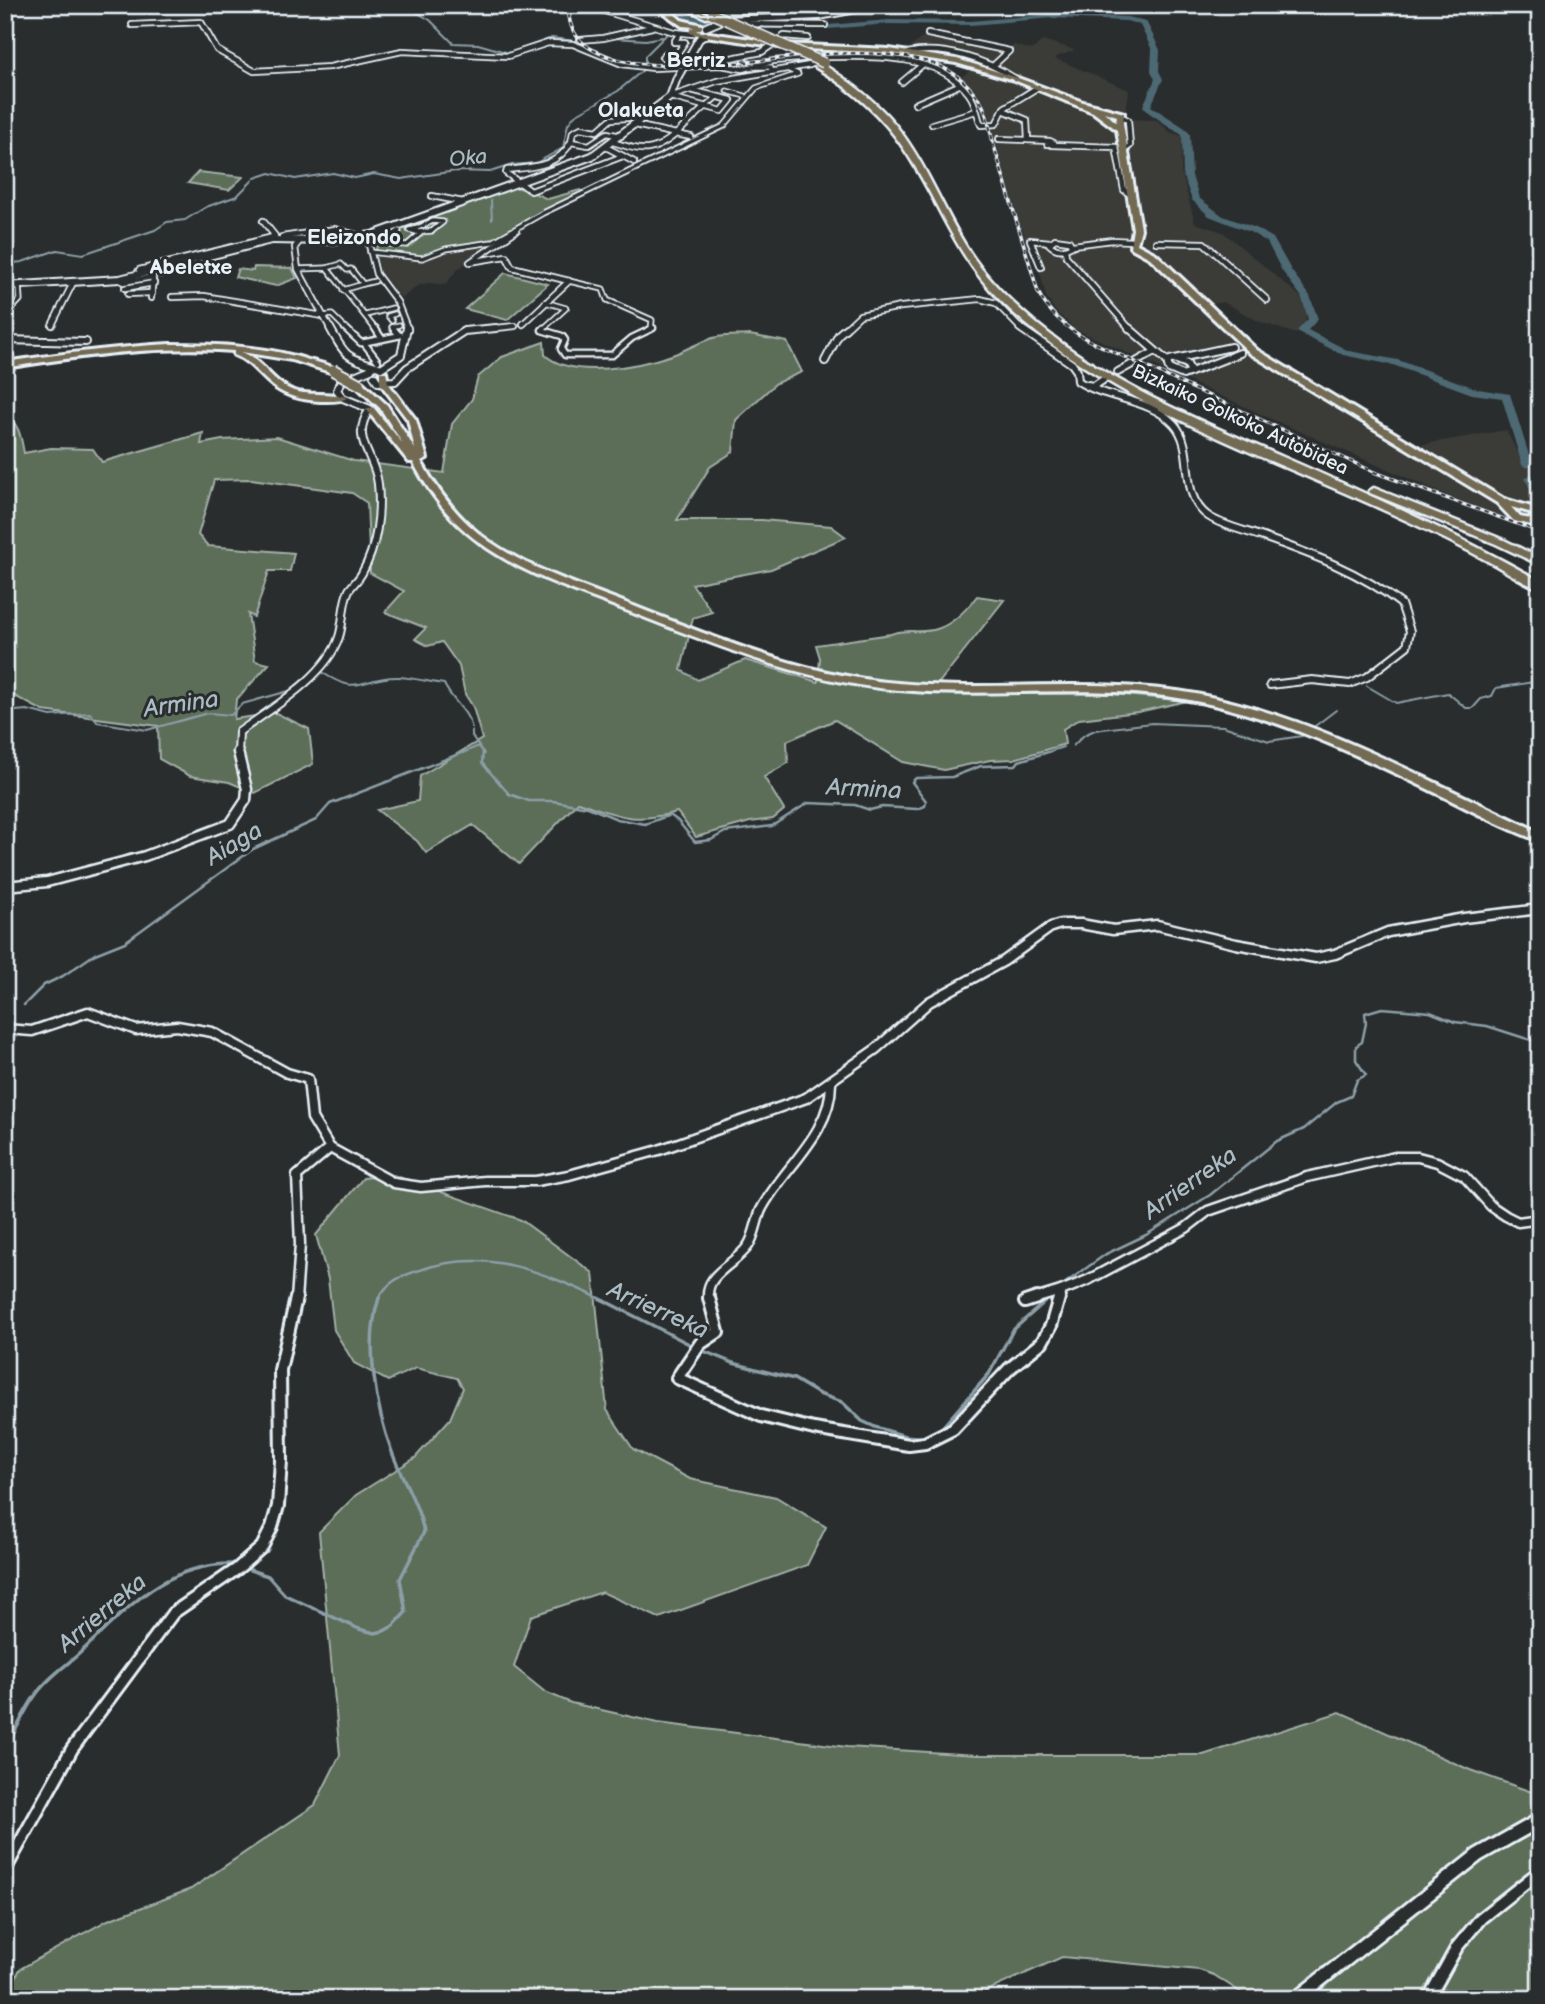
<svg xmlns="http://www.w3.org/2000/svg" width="1545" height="2004" font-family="'Balsamiq Sans',sans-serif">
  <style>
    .built { fill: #3b3b37 }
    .green { fill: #5b6d58; stroke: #a2afa8; stroke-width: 2 }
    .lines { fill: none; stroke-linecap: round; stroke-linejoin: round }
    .stream-far2 { stroke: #8c9fa8; stroke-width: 2 }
    .stream-far1 { stroke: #8c9fa8; stroke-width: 2.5 }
    .stream { stroke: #8c9fa8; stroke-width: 3.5 }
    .river { fill: #4e6973; fill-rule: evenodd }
    .pedestrian-far1-casing { stroke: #e8f1f8; stroke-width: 7 }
    .pedestrian-casing { stroke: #e8f1f8; stroke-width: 9 }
    .minor-far3-casing { stroke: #e8f1f8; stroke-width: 8 }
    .minor-far2-casing { stroke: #e8f1f8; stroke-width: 10 }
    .minor-far1-casing { stroke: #e8f1f8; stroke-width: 13 }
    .minor-casing { stroke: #e8f1f8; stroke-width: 16 }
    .tertiary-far1-casing { stroke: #e8f1f8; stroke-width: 10 }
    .tertiary-casing { stroke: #e8f1f8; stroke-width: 18 }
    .primary-casing { stroke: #e8f1f8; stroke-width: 6 }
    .trunk-casing { stroke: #e8f1f8; stroke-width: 6 }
    .motorway-casing { stroke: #e8f1f8; stroke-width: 5 }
    .pedestrian-far1 { stroke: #2a2d2e; stroke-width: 3.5 }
    .pedestrian { stroke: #2a2d2e; stroke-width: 4.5 }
    .minor-far3 { stroke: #2a2d2e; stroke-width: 4.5 }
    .minor-far2 { stroke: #2a2d2e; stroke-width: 6 }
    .minor-far1 { stroke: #2a2d2e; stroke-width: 8 }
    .minor { stroke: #2a2d2e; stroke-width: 10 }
    .tertiary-far1 { stroke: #2a2d2e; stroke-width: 6 }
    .tertiary { stroke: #2a2d2e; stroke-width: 12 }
    .primary { fill: #736b52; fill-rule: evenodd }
    .trunk { fill: #736b52; fill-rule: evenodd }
    .motorway { fill: #736b52; fill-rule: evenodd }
    .rail-casing { stroke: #e8f1f8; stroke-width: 3.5 }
    .rail { stroke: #2a2d2e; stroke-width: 2; stroke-dasharray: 4.5; stroke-linecap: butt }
    .primary-bridge-casing { stroke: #e8f1f8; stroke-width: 14; stroke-linecap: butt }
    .motorway-bridge-casing { stroke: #e8f1f8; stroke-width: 12; stroke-linecap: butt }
    .primary-bridge { stroke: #736b52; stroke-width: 10 }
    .motorway-bridge { stroke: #736b52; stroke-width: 9 }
    .labels { text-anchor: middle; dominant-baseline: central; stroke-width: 6; stroke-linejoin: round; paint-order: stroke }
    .far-street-label { font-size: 19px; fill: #e8f1f8; stroke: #2a2d2e }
    .far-quarter-label { font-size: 21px; font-weight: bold; fill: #e8f1f8; stroke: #2a2d2e }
    .far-neighbourhood-label { font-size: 21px; font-weight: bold; fill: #e8f1f8; stroke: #2a2d2e }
    .far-water-label { font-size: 21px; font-style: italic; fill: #aabbc3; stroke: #2a2d2e }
    .water-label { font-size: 24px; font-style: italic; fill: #aabbc3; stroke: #2a2d2e }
  </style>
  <rect width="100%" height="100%" fill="#2a2d2e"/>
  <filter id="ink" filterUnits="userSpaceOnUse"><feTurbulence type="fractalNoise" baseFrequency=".0143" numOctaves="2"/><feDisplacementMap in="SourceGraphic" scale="14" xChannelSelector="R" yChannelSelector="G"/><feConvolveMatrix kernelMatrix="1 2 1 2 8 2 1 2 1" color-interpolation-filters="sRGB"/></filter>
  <g filter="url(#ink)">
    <g class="built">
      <path d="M929,32L1007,50L1014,45L1032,50L1043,40L1075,50L1054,58L1129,90L1125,119L1157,120L1170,132L1182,136L1181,171L1195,223L1223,232L1300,296L1307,315L1304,326L1296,334L1260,322L1223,302L1214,304L1217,314L1256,348L1319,390L1413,446L1506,430L1524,465L1540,463V508L1515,521L1456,499L1280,423L1075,329L1056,312L1046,297L1041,276L1019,222L983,99L961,77L977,65L906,51Z"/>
      <path d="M490,245L457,270L445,285L429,283L417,286L404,297H400L380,273L373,253L426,259L458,247Z"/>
    </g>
    <g class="green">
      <path d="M699,5H870L828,13L730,18Z"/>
      <path d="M198,172L243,177L229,190L188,183Z"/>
      <path d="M513,187C525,188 538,195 548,199L580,190L583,192L483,245L457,247L426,259L374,252L384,235L381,234Z"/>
      <path d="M254,267L292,268L297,278L276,286L235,277L238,269L253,271Z"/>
      <path d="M505,273L548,284L507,320L465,309Z"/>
      <path d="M750,335L787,342L802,372L776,383L736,420L733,452L710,467L677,520H762L831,526L846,537L771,569L692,584L712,612L693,618L681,670L698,680L745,660L818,682L820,658L816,645L891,634C906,628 922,634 937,629C953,624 967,609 977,596L1004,600L931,693L1114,694L1187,701L1138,712L1079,719L1063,729L1065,744L1014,759L990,760L944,770L903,762L835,720L787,741L788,763L764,777L784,810L773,819L750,822L696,837L677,812C632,824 620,816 578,802L519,864L473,825L426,853L417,841L377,810L418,801L420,776L482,739L473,707L465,694L459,666L442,642L428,646L415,639L426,628L385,612L404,591L370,573L367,503L352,493L251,479L214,480L198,535L208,546L294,553L290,571H269L254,617L248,614L255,661L269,664L236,700L234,719L276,713L309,729L313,764L255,793L229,782L190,776L159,759L158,726L43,711L5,691V415C20,424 21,438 24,453L51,448L93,449L102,462L203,433L201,444L222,440L277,437L354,461L444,473L452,424L472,399L478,377L502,357L544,342L545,355C573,380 639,366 672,355C687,350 702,340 717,337C728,335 740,336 750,335Z"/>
      <path d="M393,1175L521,1220L593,1273L607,1410L633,1449L690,1479L776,1497L826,1527L807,1565L659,1618L602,1592L531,1616L514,1667L545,1692L571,1703L658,1723L847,1747L977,1755H1203L1340,1712L1470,1770L1540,1795V1999H1251L1214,1975L1199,1970L1062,1957L969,1999H5L20,1969L108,1920L191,1889L315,1805L340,1755L319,1532L356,1495L415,1458L450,1419L463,1388L457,1378L416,1368L388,1381L354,1363L334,1330L328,1279L316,1235L363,1178Z"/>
    </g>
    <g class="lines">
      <g class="stream-far2">
        <path d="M101,5H104"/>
        <path d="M404,5L430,20L453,43L478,44L509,53L552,38L575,41"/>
        <path d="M686,23L692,19"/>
        <path d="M613,38L646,40L662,37"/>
        <path d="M645,63V56L669,32"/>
        <path d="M255,178L270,173L295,179L333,173L355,178L374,174L401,179L456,171L490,172L512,165L536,163L563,148L568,124L575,115L618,91L643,70"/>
        <path d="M491,201L492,220"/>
        <path d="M5,264L22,262L57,250L83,254L155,230L167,222L185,220L206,207L237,196L253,180"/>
        <path d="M320,671C361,699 360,676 399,677C414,678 430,682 444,684C451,700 468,711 472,728"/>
        <path d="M1367,686L1396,703L1448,693L1466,708H1473L1481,699L1492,696L1496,688L1540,681"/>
        <path d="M5,718L12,716L15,711L27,710L51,716L90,713L97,722L147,730L208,713L231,715L242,704L289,691L312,672"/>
        <path d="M1315,726L1336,710"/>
        <path d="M472,731V736L484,754"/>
        <path d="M1073,746L1084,735L1095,730L1152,723L1223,726L1269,741L1302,736"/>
        <path d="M460,754L479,746"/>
        <path d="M1042,754L1063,747"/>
      </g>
      <g class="stream-far1">
        <path d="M483,752L482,763L509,794L529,801H553L588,807L617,819L645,824L670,815L678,821L695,842L711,840L725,832L772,826L808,803L855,805L870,810L882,807L917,809L925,806L926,801L912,782L916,778L952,777L981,766L1016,765L1019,761L1048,752"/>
        <path d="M24,1005L44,985L63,976L95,954L125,942L253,849L316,820L330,804L464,752"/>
        <path d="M1057,1289L1106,1254L1146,1235L1210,1195L1277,1141L1304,1129L1337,1102L1351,1096L1357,1080L1366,1075L1356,1060V1046L1362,1042L1366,1023L1365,1013L1382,1008L1430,1012L1455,1022L1487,1026L1540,1043"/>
        <path d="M378,1300C387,1281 401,1276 420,1270C487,1247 542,1272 603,1300"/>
      </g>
      <g class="stream">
        <path d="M599,1298L695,1347"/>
        <path d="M701,1350L733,1363L794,1379L819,1394L842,1402L862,1421L875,1427L905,1436L926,1438"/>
        <path d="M940,1430L989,1374L1013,1330L1048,1299"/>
        <path d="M244,1568L268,1576L285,1595L359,1629L375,1633L384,1631L393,1626L406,1612L400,1579L424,1532C418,1503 402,1479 392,1452C376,1408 364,1344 379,1298"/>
        <path d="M5,1747C17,1731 23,1712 35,1696C46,1679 67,1665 81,1652C129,1607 165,1563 235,1564"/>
      </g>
      <g class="river">
        <path d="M662,5H670L679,14L751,25H828L889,20L971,21L1053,14L1127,17L1146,21L1160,50L1159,71L1163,79L1151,106L1185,128L1190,134L1192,176L1199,198L1223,216L1256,228L1273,238L1291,270L1310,296L1318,319L1308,330L1349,351L1398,360L1478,389L1510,394L1532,465L1527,468L1522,465L1502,398L1472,394L1393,365L1343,355L1299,333L1297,331L1308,319L1301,296L1282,271L1267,242L1250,232L1209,216L1192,200L1183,176L1182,135L1148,112L1143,106L1155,79L1151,71L1152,50L1140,25L1127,21L1053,18L971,25L889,24L828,29H751L674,18Z"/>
        <path d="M1530,475L1534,476L1540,488V504L1535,501L1525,478Z"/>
      </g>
      <defs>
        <g id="pedestrian-far1">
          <path d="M755,67H770L773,72"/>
          <path d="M727,91L745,96"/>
          <path d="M705,107L717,97"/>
          <path d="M415,229L417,232"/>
          <path d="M415,229L409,230L417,232"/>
          <path d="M415,229L433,221L443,222L432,231L417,232"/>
          <path d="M399,231L389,238V244L407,245L421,233"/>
          <path d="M370,252L422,258L446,249L492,242L543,213L724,126L756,88L798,74L789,70"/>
          <path d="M327,268L341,264L347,270L351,269L363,284L375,281"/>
          <path d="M298,269L327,268L376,330"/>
          <path d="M569,281L603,289L607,300L652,320L651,330"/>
          <path d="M343,290L363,284"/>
          <path d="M366,315L393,308"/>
          <path d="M5,316L20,300L19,285"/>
          <path d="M323,316L332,315L347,330"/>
          <path d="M392,321L388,316L395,314"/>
          <path d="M394,330L392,327L399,325"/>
          <path d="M542,330L566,308L545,302"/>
        </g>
        <g id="pedestrian">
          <path d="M345,328L361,343L382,339"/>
          <path d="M375,328L382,339L401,335"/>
          <path d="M393,328L399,335"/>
          <path d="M544,328L542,330L562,336L565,340L561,349L565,355H612L632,338L653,328"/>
          <path d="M364,343L378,361"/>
        </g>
        <g id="minor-far3">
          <path d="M594,5L601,10L674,32L693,34"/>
          <path d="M741,24L825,25"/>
          <path d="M132,25L201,22L217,50L254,71L330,67L402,51L508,56L548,43L573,44L622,64L653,68L721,65L743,69L773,61L825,57L810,65L717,81L670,97"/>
          <path d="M928,34L1009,51L994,65"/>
          <path d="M580,40L603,38L652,27"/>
          <path d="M772,44L784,36L808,38"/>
          <path d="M666,53L662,57L674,58L685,42H674L680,33"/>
          <path d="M908,53C943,45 987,60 1016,79"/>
          <path d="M825,57C870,56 939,53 969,94C976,103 977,115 981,125L996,124L1004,108L1038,87"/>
          <path d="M716,61L762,52L772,45"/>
          <path d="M902,82L921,66"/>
          <path d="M670,97L722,111L731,100L691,90"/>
          <path d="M915,104L959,85"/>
          <path d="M1003,110L1027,120L1028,140"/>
          <path d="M1120,116L1128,120L1130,146L1124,150"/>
          <path d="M932,124L976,111"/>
          <path d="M635,125L676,134L705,107"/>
          <path d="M999,139L1050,141L1054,143L1047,144V141"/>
          <path d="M571,142L573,132L581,128L597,131L611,119L644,117"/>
          <path d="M613,142C642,151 651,155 676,134L691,137"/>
          <path d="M1052,145L1116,147L1124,190L1132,196"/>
          <path d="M606,147L623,156L531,191L506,173L507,170C532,167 558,167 571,142L589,145L607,133L621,136"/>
          <path d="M623,156L634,162"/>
          <path d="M432,196L463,202"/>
          <path d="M263,221L275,236"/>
          <path d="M517,230L470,262L506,256L512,267L569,281"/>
          <path d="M282,237L335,229L364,237"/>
          <path d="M363,237L368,241L376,274L397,302L408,330"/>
          <path d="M1055,239L1069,241L1072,246C1063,251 1056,251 1049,244Z"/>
          <path d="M300,241L295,247L298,269L331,330"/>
          <path d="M1156,242L1204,243L1267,300"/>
          <path d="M1073,245L1112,240L1132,241"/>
          <path d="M1065,250L1066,256L1131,330"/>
          <path d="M1041,267L1030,240L1050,242"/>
          <path d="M142,273L139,270L273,237"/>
          <path d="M160,274L200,268"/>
          <path d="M120,279L123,282L153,277L151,298"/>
          <path d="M125,288L154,283"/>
          <path d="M128,294L152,293"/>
          <path d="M172,297L204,296L323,316"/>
          <path d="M523,324L569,281"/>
          <path d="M52,325L73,283"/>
          <path d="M478,330L515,326"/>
          <path d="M844,330L860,315L901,307L980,299L996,303L1022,330"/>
        </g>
        <g id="minor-far2">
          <path d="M330,328C346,358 347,357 379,367"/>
          <path d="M1020,328L1072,364L1077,371L1078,381C1107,400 1150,398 1174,424C1197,449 1177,494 1208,516C1222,526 1247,531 1263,537C1311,554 1361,572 1401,604L1410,631L1407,646L1367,677L1350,684L1312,680L1270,685"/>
          <path d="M1129,328L1167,361"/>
          <path d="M5,340L86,342"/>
          <path d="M1174,359L1187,364L1191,372L1183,375L1169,369L1167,361Z"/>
          <path d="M1175,359L1231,347"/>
          <path d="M825,361L839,334L846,328"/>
          <path d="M381,368L401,355L407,328"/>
          <path d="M1118,372L1154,352"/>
          <path d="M1191,372L1240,353"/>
          <path d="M374,376L378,382L395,381L407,368L464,331L496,328"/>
          <path d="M1087,385L1094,386L1103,380"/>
          <path d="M238,754L239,732C271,709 327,676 339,637C344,623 342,603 349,590C353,584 359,579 362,573C377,547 381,513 378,484C375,454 349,440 370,409L343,398L337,390L342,381L371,369"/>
        </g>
        <g id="minor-far1">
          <path d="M5,886L47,882L145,856L230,824L246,800L247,789L238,752"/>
          <path d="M5,1029L32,1031L88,1012L136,1030L177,1026L212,1032L287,1073L308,1079L312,1118L330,1148L394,1183L421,1187L485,1181H536L569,1175L659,1150L806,1098L876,1049L929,1002L1004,961L1051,927L1061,924H1081L1113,930L1157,925L1236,944L1316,958L1335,954L1388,932L1464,918L1540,909"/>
          <path d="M296,1300L300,1244L297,1176L330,1148"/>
          <path d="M709,1300C702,1275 736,1264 748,1246C755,1236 756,1221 761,1210C783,1167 831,1135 831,1083"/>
          <path d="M1031,1300L1061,1291"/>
          <path d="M1058,1300L1061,1291L1088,1280L1186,1228L1208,1211L1307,1177L1395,1157H1418L1437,1162L1464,1176L1491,1206L1506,1216L1518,1222L1540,1219"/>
        </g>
        <g id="minor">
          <path d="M709,1298L718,1332L700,1344L677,1378L761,1416L814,1429L909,1445L925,1443L953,1429L1009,1369L1042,1342L1051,1326L1059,1298"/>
          <path d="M1025,1302L1037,1298"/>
          <path d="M5,1870L72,1749L173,1613L237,1569L262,1547L272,1527L278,1506L281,1461L280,1370L296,1298"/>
          <path d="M1428,1999L1457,1947L1481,1918L1540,1871"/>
        </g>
        <g id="tertiary-far1">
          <path d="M706,27L723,20L819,16L877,5"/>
          <path d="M271,240L330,241L372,235L592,156L670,97L677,78L699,39L705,35"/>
          <path d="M5,286L120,279L271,240L273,237"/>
        </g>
        <path id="tertiary" d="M1296,1999L1478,1855L1540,1820"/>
        <g id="primary">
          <path d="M170,344C218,344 266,346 312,361C320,363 330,365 337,370L333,373L292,360L241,352C263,360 272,383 294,391C309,396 337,392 347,398C340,402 329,401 320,401C304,400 286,397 273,386C259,375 251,361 234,355V351C157,345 81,356 5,368V362C60,354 115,347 170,344Z"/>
          <path d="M380,372H386L388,383L416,420L427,458L421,461C437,490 455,515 482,536C526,569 580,585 631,605C718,639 804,675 898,683C998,692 1097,676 1196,694C1318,717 1428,782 1540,832V841C1503,828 1469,809 1434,792C1358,755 1282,719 1200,702C1100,681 999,699 899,690C802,682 713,644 623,609C574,590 522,574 479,542C450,521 430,494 413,462H409L366,409L373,407L403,444L380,408L356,386V382H362L387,405L415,449L408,420L380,383Z"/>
        </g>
        <path id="trunk" d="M658,5H664L681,20L702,25V28L696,31L785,44L889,49L957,59L1018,78L1083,102L1124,113L1123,123L1141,229L1137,244L1156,254L1257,350L1504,499L1535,508L1540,513V527L1514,521L1497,503L1251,354L1150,258L1130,247L1133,229L1117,130L1093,112L1014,80L956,63L889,53L785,48L692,34L689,32L691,28L694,27L682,26L664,13ZM1104,112L1117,116L1116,122ZM1511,507L1529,512L1536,520L1520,517Z"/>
        <g id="motorway">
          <path d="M677,5H688L713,16L706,18Z"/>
          <path d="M815,63H821C848,80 874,99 894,123C926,162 942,209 969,251C987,279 1012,303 1037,324C1109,384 1198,420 1283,457C1370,495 1457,534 1540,581V589C1524,584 1508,572 1493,564C1464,548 1434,533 1403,519C1271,457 1104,404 1000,300C954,254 939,201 904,149C881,114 850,88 815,67Z"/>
          <path d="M1374,488L1504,540L1540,558V565L1496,544L1370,493L1369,491Z"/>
        </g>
      </defs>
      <use href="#pedestrian-far1" class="pedestrian-far1-casing"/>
      <use href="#pedestrian" class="pedestrian-casing"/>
      <use href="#minor-far3" class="minor-far3-casing"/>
      <use href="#minor-far2" class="minor-far2-casing"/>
      <use href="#minor-far1" class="minor-far1-casing"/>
      <use href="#minor" class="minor-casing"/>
      <use href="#tertiary-far1" class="tertiary-far1-casing"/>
      <use href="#tertiary" class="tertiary-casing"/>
      <use href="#primary" class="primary-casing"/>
      <use href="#trunk" class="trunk-casing"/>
      <use href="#motorway" class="motorway-casing"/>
      <use href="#pedestrian-far1" class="pedestrian-far1"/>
      <use href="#pedestrian" class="pedestrian"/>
      <use href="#minor-far3" class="minor-far3"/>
      <use href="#minor-far2" class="minor-far2"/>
      <use href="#minor-far1" class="minor-far1"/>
      <use href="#minor" class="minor"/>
      <use href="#tertiary-far1" class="tertiary-far1"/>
      <use href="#tertiary" class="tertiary"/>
      <use href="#primary" class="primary"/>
      <use href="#trunk" class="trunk"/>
      <use href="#motorway" class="motorway"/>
      <defs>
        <path id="rail" d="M569,5C560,99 775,56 827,54C864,52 926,52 957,76C964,81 973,91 979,99C988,111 990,134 995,149C1009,197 1024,244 1038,292C1049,314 1066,328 1088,340L1374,472L1540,532"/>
      </defs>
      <use href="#rail" class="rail-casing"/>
      <use href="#rail" class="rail"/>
      <defs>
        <path id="primary-bridge" d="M333,370L359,384"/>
        <path id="motorway-bridge" d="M713,14L824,63"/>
      </defs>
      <use href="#primary-bridge" class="primary-bridge-casing"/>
      <use href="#motorway-bridge" class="motorway-bridge-casing"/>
      <use href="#primary-bridge" class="primary-bridge"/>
      <use href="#motorway-bridge" class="motorway-bridge"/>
    </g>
  </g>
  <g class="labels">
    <g class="far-street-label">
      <text transform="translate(1240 420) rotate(25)">Bizkaiko Golkoko Autobidea</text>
    </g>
    <g class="far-quarter-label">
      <text x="696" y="60">Berriz</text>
    </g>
    <g class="far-neighbourhood-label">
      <text x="641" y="110">Olakueta</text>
      <text x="354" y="237">Eleizondo</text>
      <text x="191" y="267">Abeletxe</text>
    </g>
    <g class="far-water-label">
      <text transform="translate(468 158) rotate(-5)">Oka</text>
    </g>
    <g class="water-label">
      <text transform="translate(181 704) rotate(-8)">Armina</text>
      <text transform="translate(864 789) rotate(3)">Armina</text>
      <text transform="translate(234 844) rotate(-31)">Aiaga</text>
      <text transform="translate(1190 1183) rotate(-35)">Arrierreka</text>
      <text transform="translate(658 1310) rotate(24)">Arrierreka</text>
      <text transform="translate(102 1613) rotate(-40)">Arrierreka</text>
    </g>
  </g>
  <rect width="1545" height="2004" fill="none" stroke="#2a2d2e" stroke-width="28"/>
  <rect x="14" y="14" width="1517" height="1976" fill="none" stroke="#e8f1f8" stroke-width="2.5" filter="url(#ink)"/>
</svg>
